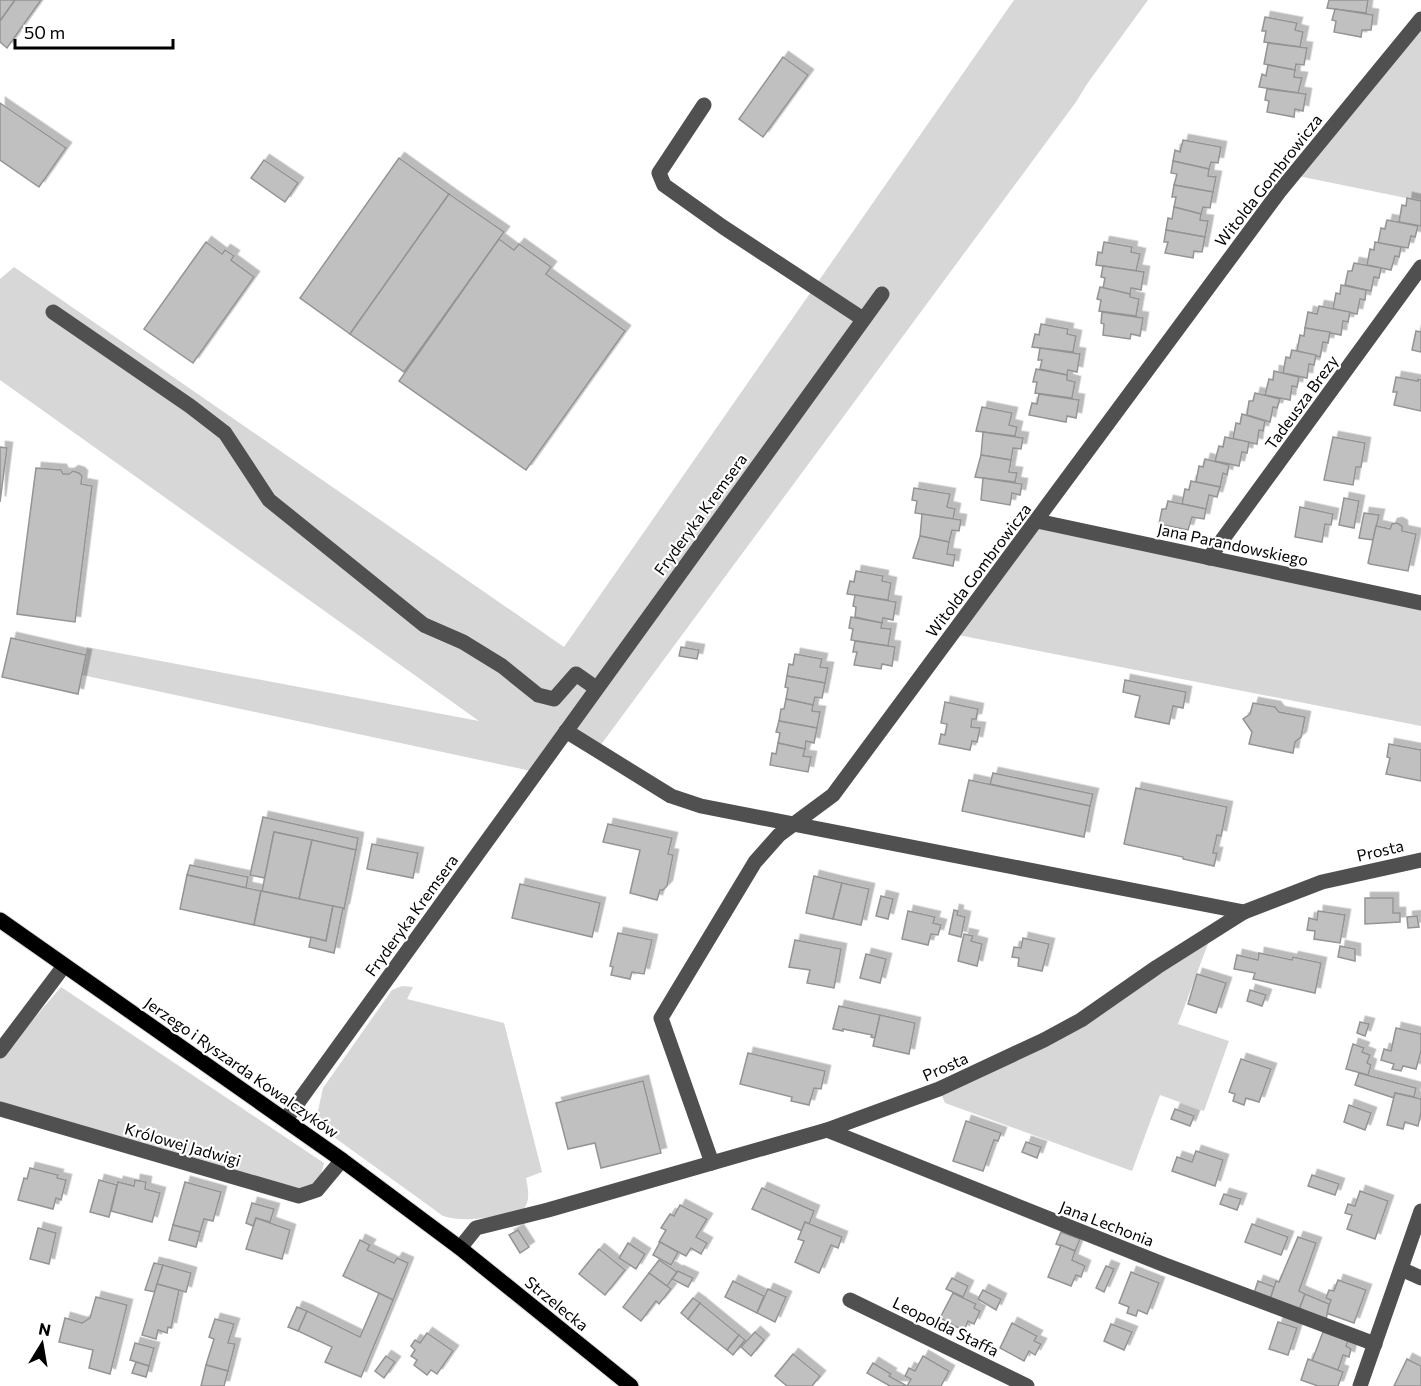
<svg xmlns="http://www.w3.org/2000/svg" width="1421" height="1386" font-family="Commissioner,sans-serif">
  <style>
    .green { fill: #d7d7d7 }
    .building { fill: #c0c0c0; stroke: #949494; stroke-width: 1.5; filter: url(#shadow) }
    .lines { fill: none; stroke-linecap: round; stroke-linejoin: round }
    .major-casing { stroke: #dbdbdb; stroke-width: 17 }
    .minor { stroke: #505050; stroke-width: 15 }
    .major { stroke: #000; stroke-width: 15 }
    .labels { text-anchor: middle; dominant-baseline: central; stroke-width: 4.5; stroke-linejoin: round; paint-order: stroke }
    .street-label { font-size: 16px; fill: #000; stroke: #fff }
  </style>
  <defs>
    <filter id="shadow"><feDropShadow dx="5.5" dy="-5.5" stdDeviation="0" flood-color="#0004"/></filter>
  </defs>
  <rect width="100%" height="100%" fill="#fff"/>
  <g class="green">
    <path d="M1014,0H1148L1087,84L1076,102L597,750L565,731L536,772L82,675L87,647L479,721L0,380V279L14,267L564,647Z"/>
    <path d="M1421,19V201L1293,175Z"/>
    <path d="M1037,521L1421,603V726L953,634Z"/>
    <path d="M1212,933L1178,1024L1229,1041L1204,1111L1160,1095L1132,1171L945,1103L939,1089L1044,1040Z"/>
    <path d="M402,986L413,987L407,999L504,1023L542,1172L526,1178C528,1189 531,1200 523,1210C497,1215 470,1224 443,1216L320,1127L317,1115L323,1088L392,990Z"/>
    <path d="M61,987L324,1163L317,1190L299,1196L0,1109V1058Z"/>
  </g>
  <g class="building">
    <path d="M0,0H15L0,21Z"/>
    <path d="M15,0H41L7,48L0,42V21Z"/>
    <path d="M1329,0H1368L1366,13L1327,8Z"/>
    <path d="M1335,9L1373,15L1371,30H1362L1361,37L1334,32L1336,21L1332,20Z"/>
    <path d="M1265,17L1297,23L1295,30L1303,32L1300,47L1264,42L1266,31H1262Z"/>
    <path d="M1268,43L1307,48L1304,65L1296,64L1295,70L1264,64Z"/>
    <path d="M783,57L808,75L763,137L739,119Z"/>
    <path d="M1268,65L1295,70L1294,77L1302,78L1298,93L1259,87L1262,74L1266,76Z"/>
    <path d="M1267,89L1306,94L1303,111L1295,109L1294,117L1267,112L1269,101L1265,100Z"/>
    <path d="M0,103L66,148L39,187L0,160Z"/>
    <path d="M1183,140L1221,147L1218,163L1211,162L1209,169L1173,161L1175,150L1180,152Z"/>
    <path d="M399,158L449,194L350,334L300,298Z"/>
    <path d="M264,160L298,183L285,202L251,178Z"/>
    <path d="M1173,161L1209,169L1208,176L1216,177L1213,192L1174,185L1177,174L1171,173Z"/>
    <path d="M1174,185L1213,192L1210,208L1203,207L1201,214L1174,207L1176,197H1172Z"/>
    <path d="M449,194L504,232L404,372L350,334Z"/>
    <path d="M1407,198L1421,201V226L1399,222L1402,205L1406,206Z"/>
    <path d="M1174,207L1201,214L1200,220L1208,221L1205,237L1166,230L1168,218L1172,219Z"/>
    <path d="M1387,220L1418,226L1415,237L1411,236L1408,248L1378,243L1381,228L1385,229Z"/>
    <path d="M1166,230L1205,237L1202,252L1194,251L1193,258L1165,253L1168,242H1164Z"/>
    <path d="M499,239L514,250L519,244L551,267L546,274L625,331L526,470L399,381Z"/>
    <path d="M206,242L222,254L225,250L234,256L231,260L254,277L193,363L144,329Z"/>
    <path d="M1104,242L1132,247L1131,252L1140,254L1136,271L1096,265L1098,252L1102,253Z"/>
    <path d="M1375,242L1401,247L1399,257L1395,256L1391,270L1367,265L1370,249L1374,250Z"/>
    <path d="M1354,263L1381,268L1379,278L1374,277L1371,291L1345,285L1348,271H1352Z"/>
    <path d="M1103,266L1144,272L1141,290L1131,288L1130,294L1103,288L1105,278L1101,277Z"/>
    <path d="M1341,285L1366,290L1365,300L1360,299L1357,314L1333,309L1336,293L1340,294Z"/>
    <path d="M1100,287L1130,294V297L1139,299L1136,316L1099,311L1101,300L1097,299Z"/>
    <path d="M1319,306L1350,312L1348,322L1343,321L1341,335L1305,328L1308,312L1317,314Z"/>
    <path d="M1102,312L1143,318L1140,336L1131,334L1130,339L1103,335L1104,324L1101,323Z"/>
    <path d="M1041,324L1068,329L1067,334L1076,336L1073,352L1032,347L1035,334L1039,335Z"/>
    <path d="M1305,328L1330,332L1328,343L1323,342L1320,357L1297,351L1300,335L1304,336Z"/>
    <path d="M1416,331L1421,332V352L1412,350Z"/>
    <path d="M1040,348L1080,354L1077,372L1068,370L1067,375L1040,369L1042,360H1038Z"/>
    <path d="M1292,350L1316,355L1314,365L1309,364L1307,378L1283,373L1286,357L1290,358Z"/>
    <path d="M1036,369L1067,375V380L1075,382L1072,398L1035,393L1037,382H1033Z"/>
    <path d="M1274,371L1299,377L1297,387L1292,386L1290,400L1265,395L1269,379L1273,380Z"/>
    <path d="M1396,377L1418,381V379L1421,380V411L1394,405L1397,392H1393Z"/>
    <path d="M1255,393L1280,399L1277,408L1273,407L1270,422L1247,415L1249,401H1253Z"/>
    <path d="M1039,394L1079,400L1076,418L1067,416L1066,422L1029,415L1032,403L1037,404Z"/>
    <path d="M982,407L1012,413L1009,425L1017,427L1015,436L976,431Z"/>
    <path d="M1242,414L1265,421L1263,431L1259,430L1257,444L1233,439L1236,423L1240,424Z"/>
    <path d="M983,432L1023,438L1021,449L1013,448L1011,460L981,455Z"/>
    <path d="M1225,437L1249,442L1247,453L1242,452L1239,466L1215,461L1219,446L1223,447Z"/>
    <path d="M1333,437L1365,443L1361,467H1356L1353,485L1324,480Z"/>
    <path d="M0,447L7,448L0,502Z"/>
    <path d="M981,455L1011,460L1009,472L1017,473L1015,482L975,477Z"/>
    <path d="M1205,459L1229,465L1227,475L1223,473L1220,487L1196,482L1199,466L1203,467Z"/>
    <path d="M36,468L61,470L63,474H69L73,471L79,473L82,476L81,484L92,486L75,622L17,614Z"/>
    <path d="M983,478L1022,484L1020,495L1012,493L1010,505L981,500Z"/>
    <path d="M1191,481L1220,487L1217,497L1209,495L1206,509L1182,504L1185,489L1189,490Z"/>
    <path d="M914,488L950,494L947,507L955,509L953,519L915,513L917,501L912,500Z"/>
    <path d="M1344,498L1359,501L1354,528L1339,525Z"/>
    <path d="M1168,501L1206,509L1204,519L1192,517L1188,530L1159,524L1162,509H1166Z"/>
    <path d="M1300,507L1333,514L1331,525L1325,524L1322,542L1295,537Z"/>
    <path d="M1364,513L1379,515L1373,540L1359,538Z"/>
    <path d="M922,514L961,520L959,531L952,530L949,542L920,536Z"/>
    <path d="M1397,523L1402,526V531L1416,534L1408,571L1370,564L1368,563L1376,526L1390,529L1392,524Z"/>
    <path d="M920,536L949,542L947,554L955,555L953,566L913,558Z"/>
    <path d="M856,571L883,576L882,581L891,583L888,600L847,594L850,581L854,582Z"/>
    <path d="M855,595L896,602L893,620L883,618L882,623L855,617L856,607L853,606Z"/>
    <path d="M851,617L882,623L881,628L891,629L888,646L851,640L853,629L849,628Z"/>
    <path d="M11,638L86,655L78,694L2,677Z"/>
    <path d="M855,641L895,647L892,666L882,664L881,669L854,665L857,652H853Z"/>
    <path d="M681,647L699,650L697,659L679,656Z"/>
    <path d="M795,654L822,659L820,667L828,668L825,683L787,676L789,664L793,665Z"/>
    <path d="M787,676L825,683L822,698L815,697L813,705L786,699L788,688L785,687Z"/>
    <path d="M1125,680L1186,692L1183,708L1173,706L1169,724L1135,717L1140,696L1123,692Z"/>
    <path d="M786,699L813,705L812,711L820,712L817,728L779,721L781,709H784Z"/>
    <path d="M945,702L978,709L976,719H972L971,727L980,728L977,742L972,741L970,750L939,744L941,734L945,735L947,724L941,723Z"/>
    <path d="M1253,703L1275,707L1279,712L1305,717L1301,737L1295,742L1293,753L1249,744L1252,732L1243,719L1250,714Z"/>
    <path d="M779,721L817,728L814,743L806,741L805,749L778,743L780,733L776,732Z"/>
    <path d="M778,743L805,749L803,756L811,757L808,772L770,765L772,753L776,754Z"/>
    <path d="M1389,744L1421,750V781L1386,774L1390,758L1387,757Z"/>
    <path d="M993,773L1093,794L1090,806L990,784Z"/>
    <path d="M969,780L1090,806L1084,837L962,811Z"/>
    <path d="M1136,788L1227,807L1221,836L1217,835L1213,853H1217L1214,866L1183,859V857L1124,844Z"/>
    <path d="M263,817L358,838L356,850L274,832L265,878L250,875Z"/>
    <path d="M608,824L672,838L668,854L673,855L667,886L663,890H660L657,900L630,893L640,850L603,842Z"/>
    <path d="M274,832L312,840L299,899L262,891Z"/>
    <path d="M312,840L356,850L344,909L299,899Z"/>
    <path d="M372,844L418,853L413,878L367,869Z"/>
    <path d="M190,865L248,877L246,888L187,875Z"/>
    <path d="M187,875L261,891L254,925L180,909Z"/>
    <path d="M814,876L842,883L833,919L806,913Z"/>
    <path d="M842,883L869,889L861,925L833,919Z"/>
    <path d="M520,884L600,903L592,937L512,918Z"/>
    <path d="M261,891L333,906L326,941L254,925Z"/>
    <path d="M881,896L893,899L888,919L876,916Z"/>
    <path d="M1365,898H1393V913H1400V922L1365,924Z"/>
    <path d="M333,906L343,908L334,953L309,947L311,937L326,941Z"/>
    <path d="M954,910L958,911L957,915L965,917L961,937L949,934Z"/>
    <path d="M908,911L935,917L933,923L941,925L938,935L931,934L928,945L902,939Z"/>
    <path d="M1318,911L1345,915L1340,943L1314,939L1315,931L1307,930L1309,918L1317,920Z"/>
    <path d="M1417,916L1419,927L1408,928L1407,917Z"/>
    <path d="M618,933L652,940L644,974L632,972L630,979L611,975L613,967L610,966Z"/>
    <path d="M964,934L973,936L971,941L982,944L977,966L958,961Z"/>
    <path d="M1023,938L1049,944L1042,971L1018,966L1019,958L1012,957L1014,947L1021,948Z"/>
    <path d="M795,940L841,949L834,988L807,983L810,970L789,967Z"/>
    <path d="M1340,946L1355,949V961L1338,957Z"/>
    <path d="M1259,953L1292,960L1293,957L1321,963L1315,993L1253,979L1255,973L1234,969L1237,955L1258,960Z"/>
    <path d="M866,954L886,959L880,983L860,978Z"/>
    <path d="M1197,974L1226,983L1216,1013L1188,1004Z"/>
    <path d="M1250,990L1266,995L1262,1006L1247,1001Z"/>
    <path d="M839,1006L880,1015L875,1038L871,1037L872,1035L843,1029V1031L833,1029Z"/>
    <path d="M880,1015L915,1023L909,1054L873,1046Z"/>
    <path d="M1360,1022L1369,1024L1365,1036L1357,1033Z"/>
    <path d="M1396,1028L1421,1034V1051L1416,1069L1403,1066L1401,1071L1392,1069L1394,1064L1381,1060L1384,1049L1391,1051Z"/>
    <path d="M1353,1044L1364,1048L1362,1052L1370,1055L1367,1063L1371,1065L1368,1075L1346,1069Z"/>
    <path d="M748,1053L825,1071L821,1089L814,1088L809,1105L791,1101L792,1097L740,1084Z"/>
    <path d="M1241,1059L1271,1069L1259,1102L1246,1098L1244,1105L1233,1101L1235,1094L1229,1092Z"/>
    <path d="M1359,1073L1416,1088L1414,1097L1395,1093L1394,1098L1355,1085Z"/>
    <path d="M643,1081L661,1153L601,1168L595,1143L568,1149L556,1103Z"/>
    <path d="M1395,1093L1421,1099V1112L1418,1126L1405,1122L1403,1129L1387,1125Z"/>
    <path d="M1349,1105L1371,1113L1365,1130L1344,1122Z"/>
    <path d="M1175,1109L1194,1116L1190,1126L1171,1119Z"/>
    <path d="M966,1121L1001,1133L998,1141L994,1140L983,1171L953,1161Z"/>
    <path d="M1026,1142L1041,1147L1037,1158L1022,1152Z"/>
    <path d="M1196,1151L1223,1160L1215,1186L1172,1171L1177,1157L1192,1162Z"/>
    <path d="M30,1168L58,1175L57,1178L66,1180L61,1200L56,1198L53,1209L18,1200L24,1178L27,1179Z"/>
    <path d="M1312,1175L1339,1184L1335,1195L1308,1186Z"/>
    <path d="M99,1180L117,1185L109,1217L90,1212Z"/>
    <path d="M135,1180L146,1182L145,1189L160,1193L152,1222L111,1211L118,1182L134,1186Z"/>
    <path d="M185,1182L221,1192L213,1221L204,1219L200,1232L173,1225Z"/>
    <path d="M762,1188L814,1211L809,1224L805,1222L802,1231L752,1209Z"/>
    <path d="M1360,1191L1388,1201L1375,1239L1347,1229L1352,1215L1345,1213L1348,1204L1355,1206Z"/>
    <path d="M1224,1194L1241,1199L1237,1210L1220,1204Z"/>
    <path d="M252,1203L274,1209L270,1222L256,1218L253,1226L246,1223Z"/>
    <path d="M680,1205L707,1219L696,1237L707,1243L701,1254L691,1248L686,1256L659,1242L666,1230L661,1228L670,1214L674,1216Z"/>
    <path d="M256,1218L290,1230L282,1259L246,1249Z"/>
    <path d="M805,1222L842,1237L838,1248L831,1245L819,1273L795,1262L804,1241L798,1239Z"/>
    <path d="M1252,1224L1288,1237L1281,1255L1245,1242Z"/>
    <path d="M173,1225L200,1232L196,1247L169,1240Z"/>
    <path d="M38,1228L56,1233L49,1264L30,1259Z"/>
    <path d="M518,1230L529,1247L520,1253L509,1235Z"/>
    <path d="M1061,1232L1080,1239L1075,1251L1056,1244Z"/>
    <path d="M1298,1237L1316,1243L1299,1291L1305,1294L1299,1310L1270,1299L1276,1281L1279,1282Z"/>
    <path d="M360,1240L370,1245L367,1250L394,1263L397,1258L408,1263L393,1300L343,1276Z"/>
    <path d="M660,1242L678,1252L671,1265L653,1255Z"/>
    <path d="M628,1243L645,1254L636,1269L619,1258Z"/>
    <path d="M1061,1245L1075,1251L1072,1260L1085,1266L1081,1277L1076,1275L1071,1286L1048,1277Z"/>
    <path d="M599,1249L625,1270L605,1295L579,1274Z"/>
    <path d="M659,1260L677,1272L667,1286L649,1273Z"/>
    <path d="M154,1263L163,1265L155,1292L145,1290Z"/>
    <path d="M163,1265L191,1273L186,1292L157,1284Z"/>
    <path d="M1106,1266L1114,1269L1104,1292L1096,1288Z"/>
    <path d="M678,1271L693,1278L688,1287L672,1279Z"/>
    <path d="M1131,1272L1159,1283L1147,1314L1138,1310L1136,1316L1127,1313L1129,1307L1119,1303Z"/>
    <path d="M649,1273L671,1289L659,1304L656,1301L641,1321L623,1307Z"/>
    <path d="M952,1278L968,1286L963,1297L946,1289Z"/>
    <path d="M1338,1280L1366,1290L1354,1323L1326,1313L1331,1300L1326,1298L1329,1290L1334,1291Z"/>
    <path d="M733,1281L764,1296L757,1313L725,1297Z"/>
    <path d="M1258,1281L1274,1287L1270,1299L1254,1293Z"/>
    <path d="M157,1284L179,1290L171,1328L168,1327L167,1333L158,1330L156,1339L142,1335Z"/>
    <path d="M768,1289L786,1297L775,1322L757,1313Z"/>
    <path d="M983,1290L1001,1299L996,1310L978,1299Z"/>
    <path d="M379,1293L393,1300L361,1377L325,1362L332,1347L298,1331L307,1311L360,1337Z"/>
    <path d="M953,1293L976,1304L974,1308L980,1311L974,1324L968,1321L964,1331L940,1318Z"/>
    <path d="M1305,1294L1329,1304L1326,1320L1299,1310Z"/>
    <path d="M96,1297L127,1305L110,1374L89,1368L93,1350L59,1342L65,1318L82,1323L90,1318Z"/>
    <path d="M693,1298L700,1303L688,1319L681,1313Z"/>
    <path d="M700,1303L739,1335L727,1350L688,1319Z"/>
    <path d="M297,1307L307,1311L298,1331L288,1327Z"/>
    <path d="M215,1319L234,1324L228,1343L235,1344L228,1371L206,1365L214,1339L209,1337Z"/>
    <path d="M1278,1322L1297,1328L1288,1355L1269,1349Z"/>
    <path d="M1012,1323L1037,1336L1034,1341L1041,1344L1035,1355L1029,1351L1024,1361L1000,1348Z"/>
    <path d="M1111,1324L1132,1332L1124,1350L1104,1341Z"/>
    <path d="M755,1332L764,1340L751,1356L741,1347Z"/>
    <path d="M1323,1332L1348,1341L1346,1346L1351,1349L1349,1357L1343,1355L1338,1370L1312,1361Z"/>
    <path d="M427,1333L453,1351L437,1374L431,1370L427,1375L414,1365L417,1360L411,1356L415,1350L411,1346L415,1340L420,1343Z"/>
    <path d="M739,1335L745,1340L733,1355L727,1350Z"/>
    <path d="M135,1343L154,1348L149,1366L130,1360Z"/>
    <path d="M793,1354L820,1376L812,1386H787L775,1376Z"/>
    <path d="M386,1356L395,1362L384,1378L375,1371Z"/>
    <path d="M923,1356L949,1371L941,1386H907L911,1379L905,1376L909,1368L915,1371Z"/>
    <path d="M1308,1359L1343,1372L1338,1386H1318L1301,1380Z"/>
    <path d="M1407,1359L1421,1366V1386H1394Z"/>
    <path d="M136,1362L149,1366L146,1377L132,1373Z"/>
    <path d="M873,1363L891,1374L889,1376L907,1386H890L867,1373Z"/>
    <path d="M206,1365L228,1371L224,1386H201Z"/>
  </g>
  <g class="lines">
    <defs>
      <path id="major" d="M0,920L342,1160L460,1248L631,1386"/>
    </defs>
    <use href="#major" class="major-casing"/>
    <g class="minor">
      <path d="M704,105L659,173L664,185L723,227L863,319"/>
      <path d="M53,312L190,406L225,433L269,500L424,625L463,642L502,666L538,695L554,699L576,674L596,688"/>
      <path d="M1037,521L1421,603"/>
      <path d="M1209,558L1421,267"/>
      <path d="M566,731L671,796L701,806L1244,912"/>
      <path d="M0,1051L64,966"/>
      <path d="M0,1109L299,1196L317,1190L342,1160"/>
      <path d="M286,1119L882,294"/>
      <path d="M827,1130L1165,1265L1375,1344"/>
      <path d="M712,1163L661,1018L755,862L779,835L833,795L1279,192L1421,19"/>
      <path d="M460,1248L476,1228L548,1210L827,1130L939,1089L1044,1040L1081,1020L1157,967L1244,912L1322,882L1421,860"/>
      <path d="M1401,1269L1421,1278"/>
      <path d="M850,1300L1027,1386"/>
      <path d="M1360,1386L1421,1211"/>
    </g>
    <use href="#major" class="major"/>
  </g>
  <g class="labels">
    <g class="street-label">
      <text transform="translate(1268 180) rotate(-52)">Witolda Gombrowicza</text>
      <text transform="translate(1301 402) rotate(-54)">Tadeusza Brezy</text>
      <text transform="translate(700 514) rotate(-54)">Fryderyka Kremsera</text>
      <text transform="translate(1233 544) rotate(12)">Jana Parandowskiego</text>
      <text transform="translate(978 570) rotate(-53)">Witolda Gombrowicza</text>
      <text transform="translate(1380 850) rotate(-13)">Prosta</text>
      <text transform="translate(411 915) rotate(-54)">Fryderyka Kremsera</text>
      <text transform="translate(945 1066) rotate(-24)">Prosta</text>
      <text transform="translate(242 1067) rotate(35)">Jerzego i Ryszarda Kowalczyków</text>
      <text transform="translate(183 1144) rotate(16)">Królowej Jadwigi</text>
      <text transform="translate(1107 1223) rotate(21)">Jana Lechonia</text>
      <text transform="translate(557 1303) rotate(39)">Strzelecka</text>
      <text transform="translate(946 1326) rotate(26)">Leopolda Staffa</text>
    </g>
  </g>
  <g transform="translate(42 1344) rotate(11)" stroke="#ffffff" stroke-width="4.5" paint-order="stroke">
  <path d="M0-4.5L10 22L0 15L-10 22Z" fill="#000000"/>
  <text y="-9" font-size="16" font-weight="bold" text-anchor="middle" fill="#000000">N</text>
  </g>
  <path d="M15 39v9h158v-9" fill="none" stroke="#000000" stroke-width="3"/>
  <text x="24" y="39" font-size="18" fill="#000000" stroke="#ffffff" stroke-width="4.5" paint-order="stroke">50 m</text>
</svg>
